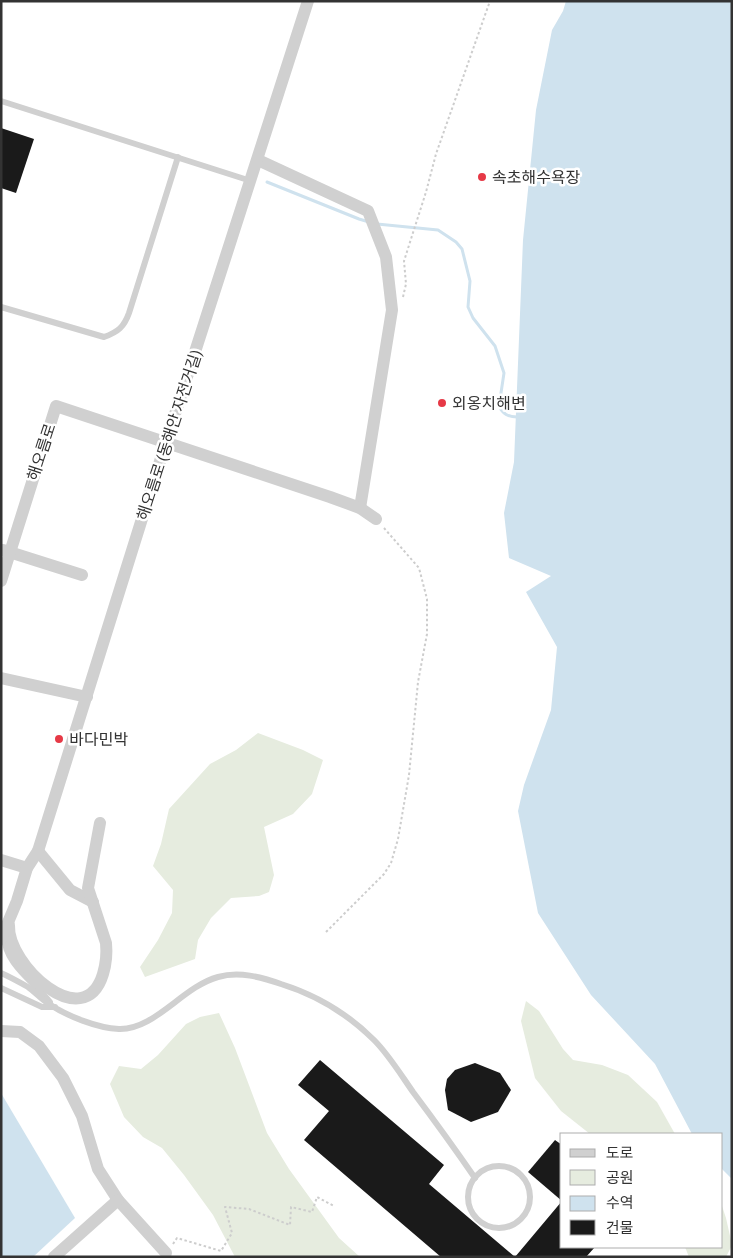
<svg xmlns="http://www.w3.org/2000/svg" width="733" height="1258" font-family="'Archivo Narrow','Noto Sans KR',sans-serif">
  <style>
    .green { fill: #e6ecdf }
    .water { fill: #cfe2ee }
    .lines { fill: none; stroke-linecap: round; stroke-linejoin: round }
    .stream { stroke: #cfe2ee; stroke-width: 3 }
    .building { fill: #1a1a1a }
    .path { stroke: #cdcdcd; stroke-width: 2; stroke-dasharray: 2.5 2.5; stroke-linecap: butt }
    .lane { stroke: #d0d0d0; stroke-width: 6 }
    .street { stroke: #d0d0d0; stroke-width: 12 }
    .poi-dot { fill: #e63946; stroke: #fff; stroke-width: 2 }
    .labels { text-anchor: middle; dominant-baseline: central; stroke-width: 5; stroke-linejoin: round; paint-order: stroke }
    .poi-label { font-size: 16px; fill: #333; stroke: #fff; text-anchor: start }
    .street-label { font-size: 16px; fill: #333; stroke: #fff }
  </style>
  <rect width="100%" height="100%" fill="#fff"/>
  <g class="green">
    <path d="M258,733L303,750L323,760L312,794L293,814L264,827L274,875L269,892L259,896L231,898L211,918L198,940L195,959L145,977L140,967L158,940L172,913L173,890L153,866L161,844L169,809L210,764L236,750Z"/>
    <path d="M526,1001L539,1011L563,1049L573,1060L602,1065L628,1075L657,1102L675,1134H590L561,1111L535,1078L521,1021Z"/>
    <path d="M219,1013L235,1048L267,1133L289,1169L339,1238L360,1257H235L213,1215L184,1175L162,1148L143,1137L124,1117L110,1084L119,1066L141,1069L158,1055L186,1024L200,1017Z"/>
    <path d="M722,1206L726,1218L732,1245L726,1257H689L685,1247H722Z"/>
  </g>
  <g class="water">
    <path d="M566,1H732V1179L722,1169V1134H692L655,1064L591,995L538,913L518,811L524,785L551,710L557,647L526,592L551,576L509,558L504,513L514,462L523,240L536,110L552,30L563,11Z"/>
    <path d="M1,1093L75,1218L33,1257H1Z"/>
  </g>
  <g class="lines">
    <g class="stream">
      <path d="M267,182L359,219L369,222"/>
      <path d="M377,224L438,230L456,242L462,249L470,281L468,307L473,318L495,346L504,373L499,406C503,414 508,417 517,417"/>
    </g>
  </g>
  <g class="building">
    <path d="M1,128L34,139L16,193L1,188Z"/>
    <path d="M320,1060L444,1165L429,1184L515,1257L562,1201V1247H595L586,1257H441L304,1140L329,1111L298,1085Z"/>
    <path d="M475,1063L500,1073L511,1090L498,1112L471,1122L448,1110L445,1090L447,1079L455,1070Z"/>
    <path d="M555,1140L562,1145V1201L528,1172Z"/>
  </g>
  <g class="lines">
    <g class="path">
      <path d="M403,297L406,284L404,261L426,192L436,154L490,1"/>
      <path d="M326,932L384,874L391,863L398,839L409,775L418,682L427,634V599L419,568L384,528"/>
      <path d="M173,1244L177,1238L221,1251L232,1233L225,1207L249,1209L290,1225L291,1207L312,1212L317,1197L334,1206"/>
    </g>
    <g class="lane">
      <path d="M1,101L251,181"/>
      <path d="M1,307L104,337C118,332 124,327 129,313L178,157"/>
      <path d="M4,935C4,964 34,982 50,1002"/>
      <path d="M1,973C10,977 19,982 28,987C35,992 41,999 49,1004C67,1016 97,1028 119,1029C155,1030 182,987 218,977C239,971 261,977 281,984C316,995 348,1014 374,1040C389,1055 401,1075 413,1092C434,1120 455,1149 475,1178"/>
      <path d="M1,988L42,1007H55"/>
      <circle cx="499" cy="1197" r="31"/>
    </g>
    <g class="street">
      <path d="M258,160L368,211L386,257L392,310L360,508"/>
      <path d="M3,550L82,575"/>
      <path d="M1,581L56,406L330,497L360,508L376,519"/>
      <path d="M1,678L87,697"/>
      <path d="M38,851L70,890L93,902"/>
      <path d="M1,860L27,868"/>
      <path d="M9,925C7,965 84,1036 103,974C106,964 107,953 106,943L88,888L100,823"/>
      <path d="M1,939L17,901L27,868L38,851L166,442L308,1"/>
      <path d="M1,1031L20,1032L39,1046L63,1078L82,1116L98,1169L118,1200L166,1253"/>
      <path d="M54,1257L118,1200"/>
    </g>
  </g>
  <g class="poi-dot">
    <circle cx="482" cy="177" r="5"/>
    <circle cx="442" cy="403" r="5"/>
    <circle cx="59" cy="739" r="5"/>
  </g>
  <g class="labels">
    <g class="poi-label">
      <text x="492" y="177">속초해수욕장</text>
      <text x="452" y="403">외옹치해변</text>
      <text x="69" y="739">바다민박</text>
    </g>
    <g class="street-label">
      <text transform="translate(169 435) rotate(-72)">해오름로 (동해안 자전거길)</text>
      <text transform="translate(41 452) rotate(-72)">해오름로</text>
    </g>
  </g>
  <rect width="733" height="1258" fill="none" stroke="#333333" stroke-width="5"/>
  <rect x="560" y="1133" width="162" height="115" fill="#ffffff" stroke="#adadad"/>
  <rect x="570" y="1149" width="25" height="8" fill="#d0d0d0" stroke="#adadad"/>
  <text x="606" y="1158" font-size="15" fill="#333333">도로</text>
  <rect x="570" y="1170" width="25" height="15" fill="#e6ecdf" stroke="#adadad"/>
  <text x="606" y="1183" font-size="15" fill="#333333">공원</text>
  <rect x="570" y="1196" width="25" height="15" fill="#cfe2ee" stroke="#adadad"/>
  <text x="606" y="1208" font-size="15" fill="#333333">수역</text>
  <rect x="570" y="1220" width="25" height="15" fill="#1a1a1a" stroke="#adadad"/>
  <text x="606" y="1233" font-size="15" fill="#333333">건물</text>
</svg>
